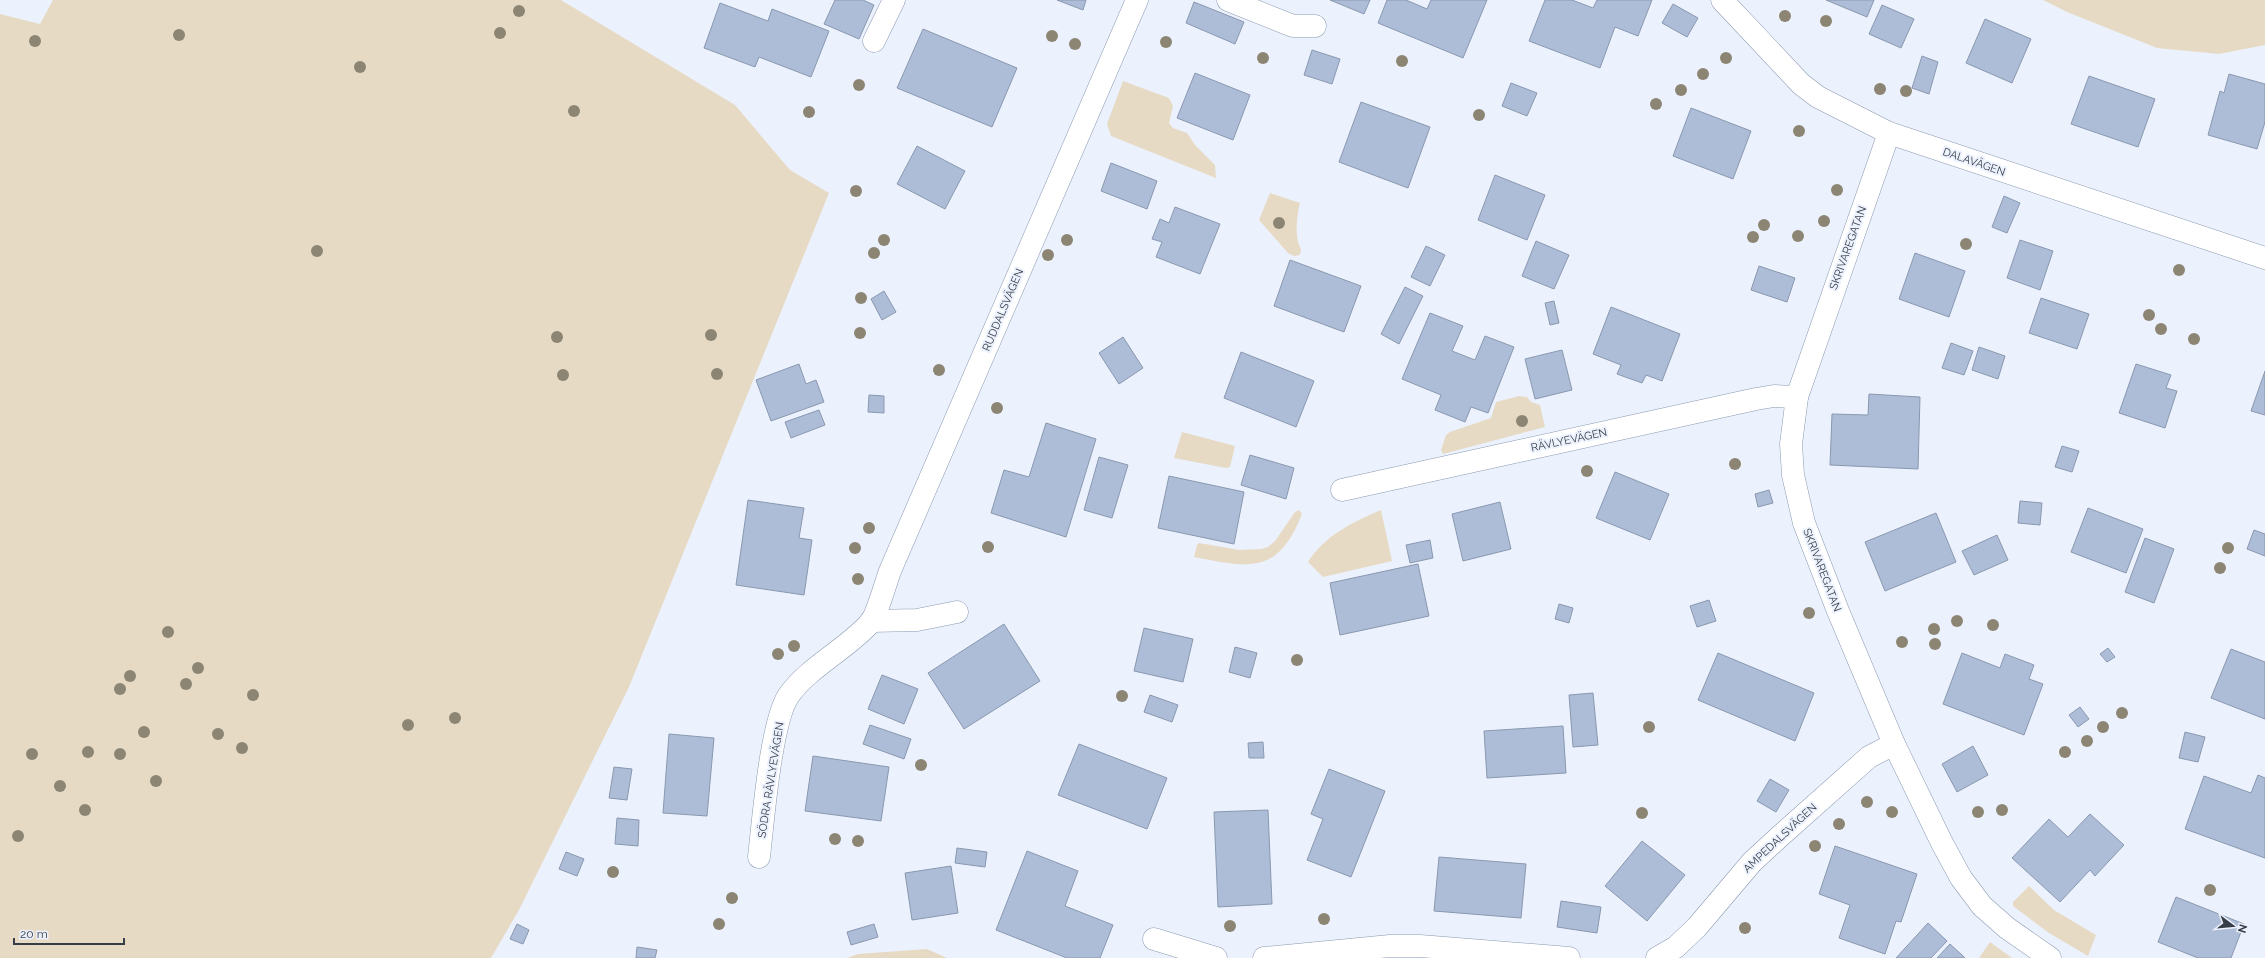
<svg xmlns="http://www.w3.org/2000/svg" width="2265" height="958" font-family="Raleway,sans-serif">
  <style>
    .green { fill: #e6dac4 }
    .building { fill: #aebdd7; stroke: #8998b0 }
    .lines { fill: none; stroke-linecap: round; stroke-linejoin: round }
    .minor-casing { stroke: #8a99b1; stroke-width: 23 }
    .minor { stroke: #fff; stroke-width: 22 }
    .tree { fill: #8c8574 }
    .labels { text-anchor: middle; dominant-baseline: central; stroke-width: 4; stroke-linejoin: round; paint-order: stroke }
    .street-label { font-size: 11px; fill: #373d47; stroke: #ecf2fd }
  </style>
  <rect width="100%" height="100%" fill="#ecf2fd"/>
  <g class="green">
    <path d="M53,0H561L735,105L790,170L829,193L629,687L519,910L491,958H0V14L40,24Z"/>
    <path d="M2043,0H2265V45L2219,54L2157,48L2067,12Z"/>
    <path d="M1123,81L1169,98L1173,106L1169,123L1173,128L1187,133L1195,145L1215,165L1216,178L1111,136L1107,124Z"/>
    <path d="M1270,193L1300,203C1297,215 1294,238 1301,249L1300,255L1294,256L1288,253L1259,220Z"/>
    <path d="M1519,396L1527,397L1531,402L1540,405L1545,427L1443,454L1441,450L1446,435L1450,432L1491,418L1496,402Z"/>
    <path d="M1182,432L1235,446L1230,467L1226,468L1174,458Z"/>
    <path d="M1299,510L1302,514C1278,575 1250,568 1194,557L1197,545L1199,543L1239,550L1261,549L1268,547L1275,541L1295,512Z"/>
    <path d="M1381,510L1392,561L1323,577L1308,562C1325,535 1353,522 1381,510Z"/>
    <path d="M2029,886L2054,910L2096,935L2088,956L2049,933L2013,906V902Z"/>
    <path d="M1990,942L2012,958H1979Z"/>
    <path d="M927,949L947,958H847L858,954Z"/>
  </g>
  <g class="building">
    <path d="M835,0H863L874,5L859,39L824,24Z"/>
    <path d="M1057,0H1086L1083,10Z"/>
    <path d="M1330,0H1370L1364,14Z"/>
    <path d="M1387,0H1406L1427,9L1431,0H1487L1463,58L1378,23Z"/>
    <path d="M1545,0H1572L1593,8L1597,0H1652L1638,36L1615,27L1600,68L1529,41Z"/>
    <path d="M1826,0H1874L1867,17Z"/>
    <path d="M1194,2L1244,22L1235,44L1186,23Z"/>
    <path d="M720,3L768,21L772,9L829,31L811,77L759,57L755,67L704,48Z"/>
    <path d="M1673,4L1698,18L1687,37L1662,23Z"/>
    <path d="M1882,5L1914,19L1901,48L1869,34Z"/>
    <path d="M1985,19L2031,39L2012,83L1966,63Z"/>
    <path d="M923,29L1017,68L992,127L897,88Z"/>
    <path d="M1312,50L1340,59L1332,84L1304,75Z"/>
    <path d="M1922,56L1938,62L1929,94L1912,88Z"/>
    <path d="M1195,73L1250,95L1233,140L1177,118Z"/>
    <path d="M2229,74L2265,84V122L2257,149L2208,135L2220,91L2224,93Z"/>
    <path d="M2089,76L2155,99L2138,147L2071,124Z"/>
    <path d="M1511,83L1537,93L1527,116L1502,106Z"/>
    <path d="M1361,102L1430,127L1408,188L1339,162Z"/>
    <path d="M1691,108L1751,131L1733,179L1673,156Z"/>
    <path d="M917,146L965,171L945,209L897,184Z"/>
    <path d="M1111,163L1157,181L1147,209L1101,191Z"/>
    <path d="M1495,175L1545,195L1527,240L1478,220Z"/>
    <path d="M2004,196L2020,203L2007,233L1992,227Z"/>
    <path d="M1175,207L1220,224L1200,274L1156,257L1162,242L1152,239L1160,219L1169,223Z"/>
    <path d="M2020,240L2053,251L2040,290L2007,278Z"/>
    <path d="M1536,241L1569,255L1554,289L1522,276Z"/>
    <path d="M1426,246L1445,255L1430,286L1411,277Z"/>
    <path d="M1915,253L1965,271L1949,317L1899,299Z"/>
    <path d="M1290,260L1361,286L1344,332L1274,306Z"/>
    <path d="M1759,266L1795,278L1787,302L1751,290Z"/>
    <path d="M1405,287L1423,296L1399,344L1381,334Z"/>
    <path d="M884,291L896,312L882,320L871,299Z"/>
    <path d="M2041,298L2089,314L2077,349L2029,333Z"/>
    <path d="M1554,301L1559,323L1550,325L1545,303Z"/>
    <path d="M1611,307L1680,334L1662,381L1646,375L1642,383L1617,374L1621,365L1593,354Z"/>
    <path d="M1430,313L1463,326L1452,351L1475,360L1485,336L1514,347L1488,413L1471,407L1465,422L1435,410L1441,395L1402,379Z"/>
    <path d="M1123,337L1143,368L1119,384L1099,353Z"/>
    <path d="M1951,343L1973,351L1964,375L1942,368Z"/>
    <path d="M1979,347L2005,356L1998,379L1972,370Z"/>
    <path d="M1562,350L1572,390L1535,399L1525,359Z"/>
    <path d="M1241,352L1314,381L1296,427L1224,398Z"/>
    <path d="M799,364L806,384L816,380L824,402L771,421L756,380Z"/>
    <path d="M2136,364L2171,375L2166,388L2177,391L2165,428L2119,413Z"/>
    <path d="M2265,371V415L2251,411Z"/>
    <path d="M1869,394L1920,397L1918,469L1830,465L1832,414L1868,415Z"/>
    <path d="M869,395L884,396V413L868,412Z"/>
    <path d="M819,410L825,425L791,438L785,422Z"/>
    <path d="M1046,423L1096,439L1066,537L991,513L1004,470L1029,477Z"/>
    <path d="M2062,446L2079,451L2072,472L2055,467Z"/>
    <path d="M1250,455L1294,468L1286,499L1241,485Z"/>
    <path d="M1099,457L1128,465L1112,518L1084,510Z"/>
    <path d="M1615,472L1669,494L1650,540L1596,518Z"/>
    <path d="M1169,476L1244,492L1234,544L1158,528Z"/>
    <path d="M1769,490L1773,503L1758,507L1755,494Z"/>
    <path d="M748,500L804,508L799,538L812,540L804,595L736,585Z"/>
    <path d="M2020,501L2042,503L2040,525L2018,523Z"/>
    <path d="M1500,502L1511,549L1463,561L1452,514Z"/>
    <path d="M2088,508L2143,529L2126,573L2071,552Z"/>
    <path d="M1936,513L1956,562L1885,591L1865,542Z"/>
    <path d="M2254,530L2265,534V556L2247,549Z"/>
    <path d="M1997,535L2008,560L1974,575L1962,551Z"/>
    <path d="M2145,538L2174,549L2154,603L2125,592Z"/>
    <path d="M1430,540L1433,558L1410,563L1406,545Z"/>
    <path d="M1418,564L1429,616L1340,635L1330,583Z"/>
    <path d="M1709,600L1716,621L1697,627L1690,606Z"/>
    <path d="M1559,604L1573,608L1569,623L1555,619Z"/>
    <path d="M1004,624L1040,681L964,729L928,673Z"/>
    <path d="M1144,628L1193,639L1183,682L1134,671Z"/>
    <path d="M1235,647L1257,653L1250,678L1229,672Z"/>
    <path d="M2108,648L2115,657L2107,662L2100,654Z"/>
    <path d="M2231,649L2265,662V719L2211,698Z"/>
    <path d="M1718,653L1814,693L1795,741L1698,700Z"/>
    <path d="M1962,653L2000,668L2005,654L2034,665L2029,679L2043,684L2024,735L1943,704Z"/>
    <path d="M882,675L918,689L904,724L868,709Z"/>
    <path d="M1593,693L1598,745L1573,747L1569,695Z"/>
    <path d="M1150,695L1178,705L1172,722L1144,712Z"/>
    <path d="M2080,707L2089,719L2078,727L2069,715Z"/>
    <path d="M870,725L911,739L904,759L863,744Z"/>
    <path d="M1563,726L1566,773L1487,778L1484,731Z"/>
    <path d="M2185,732L2205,737L2198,762L2179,758Z"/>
    <path d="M669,734L714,738L707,816L663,813Z"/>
    <path d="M1263,742L1264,758H1249L1248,743Z"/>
    <path d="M1079,744L1167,778L1147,829L1058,795Z"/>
    <path d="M1973,746L1988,775L1957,792L1942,764Z"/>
    <path d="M813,756L889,767L881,821L805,811Z"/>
    <path d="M614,767L632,769L627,800L609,798Z"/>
    <path d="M1329,769L1385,791L1351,877L1307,860L1323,819L1311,814Z"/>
    <path d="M2258,775L2265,778V858L2185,829L2204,776L2251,793Z"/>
    <path d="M1770,779L1789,790L1776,812L1757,801Z"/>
    <path d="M1268,810L1272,904L1218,907L1214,812Z"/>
    <path d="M2090,814L2124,845L2095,876L2090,870L2060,902L2012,858L2049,819L2068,837Z"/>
    <path d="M617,818L639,820L638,846L615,844Z"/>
    <path d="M1642,841L1685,875L1647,921L1605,886Z"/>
    <path d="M1835,846L1917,874L1901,922L1896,921L1885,954L1839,938L1850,905L1819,894Z"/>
    <path d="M957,848L987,852L985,867L955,863Z"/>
    <path d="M1027,851L1078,871L1065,906L1113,925L1100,958H1067L996,930Z"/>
    <path d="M566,852L584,859L577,876L559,869Z"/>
    <path d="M1439,857L1526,864L1521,918L1434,911Z"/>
    <path d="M951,866L958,913L912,920L905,873Z"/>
    <path d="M2176,897L2244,924L2231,958H2198L2158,942Z"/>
    <path d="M1561,901L1601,907L1597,933L1557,927Z"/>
    <path d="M1928,923L1947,941L1931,958H1896Z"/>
    <path d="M517,924L529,930L523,944L510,939Z"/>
    <path d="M874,924L878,937L851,945L847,932Z"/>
    <path d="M1950,944L1963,956L1965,958H1937Z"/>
    <path d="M637,947L657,950L655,958H636Z"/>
  </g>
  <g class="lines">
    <defs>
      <g id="minor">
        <path d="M1228,0L1293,26H1315"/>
        <path d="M1722,0L1801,84L1818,97L1889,133L2265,258"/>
        <path d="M874,41L894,0"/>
        <path d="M1889,133L1797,397L1791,444L1793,475L1804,523L1838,611L1894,744L1942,843L1961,878L1982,906L2007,928L2050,958"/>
        <path d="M1342,490L1756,399L1774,396L1797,397"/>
        <path d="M871,621L917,620L957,612"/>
        <path d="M759,857C763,822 771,720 789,695C810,666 847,649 871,622C877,614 886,582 890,571L1137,0"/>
        <path d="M1154,939L1216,958"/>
        <path d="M1264,958L1390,946H1420L1569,958"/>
        <path d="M1657,958L1676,947L1697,927L1752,862L1778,838L1869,757L1894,744"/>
      </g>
    </defs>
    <use href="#minor" class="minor-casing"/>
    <use href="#minor" class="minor"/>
  </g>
  <g class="tree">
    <circle cx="519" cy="11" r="6"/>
    <circle cx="1785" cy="16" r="6"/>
    <circle cx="1826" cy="21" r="6"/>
    <circle cx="500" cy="33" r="6"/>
    <circle cx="179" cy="35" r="6"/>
    <circle cx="1052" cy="36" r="6"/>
    <circle cx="35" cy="41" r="6"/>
    <circle cx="1166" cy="42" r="6"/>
    <circle cx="1075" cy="44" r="6"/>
    <circle cx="1263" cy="58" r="6"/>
    <circle cx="1726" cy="58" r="6"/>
    <circle cx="1402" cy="61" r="6"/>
    <circle cx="360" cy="67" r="6"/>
    <circle cx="1703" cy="74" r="6"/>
    <circle cx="859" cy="85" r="6"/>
    <circle cx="1880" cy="89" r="6"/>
    <circle cx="1681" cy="90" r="6"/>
    <circle cx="1906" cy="91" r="6"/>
    <circle cx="1656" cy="104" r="6"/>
    <circle cx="574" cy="111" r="6"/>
    <circle cx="809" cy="112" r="6"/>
    <circle cx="1479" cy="115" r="6"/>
    <circle cx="1799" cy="131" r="6"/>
    <circle cx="1837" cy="190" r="6"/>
    <circle cx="856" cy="191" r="6"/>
    <circle cx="1824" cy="221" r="6"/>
    <circle cx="1279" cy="223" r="6"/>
    <circle cx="1764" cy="225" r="6"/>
    <circle cx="1798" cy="236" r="6"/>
    <circle cx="1753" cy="237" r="6"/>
    <circle cx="884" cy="240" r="6"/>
    <circle cx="1067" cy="240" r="6"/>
    <circle cx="1966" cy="244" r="6"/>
    <circle cx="317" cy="251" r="6"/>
    <circle cx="874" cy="253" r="6"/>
    <circle cx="1048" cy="255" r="6"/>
    <circle cx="2179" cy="270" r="6"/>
    <circle cx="861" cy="298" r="6"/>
    <circle cx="2149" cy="315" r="6"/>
    <circle cx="2161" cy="329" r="6"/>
    <circle cx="860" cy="333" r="6"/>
    <circle cx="711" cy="335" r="6"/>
    <circle cx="557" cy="337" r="6"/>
    <circle cx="2194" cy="339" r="6"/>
    <circle cx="939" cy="370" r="6"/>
    <circle cx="717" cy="374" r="6"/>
    <circle cx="563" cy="375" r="6"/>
    <circle cx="997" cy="408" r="6"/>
    <circle cx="1522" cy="421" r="6"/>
    <circle cx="1735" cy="464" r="6"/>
    <circle cx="1587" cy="471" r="6"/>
    <circle cx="869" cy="528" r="6"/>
    <circle cx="988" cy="547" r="6"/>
    <circle cx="855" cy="548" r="6"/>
    <circle cx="2228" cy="548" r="6"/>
    <circle cx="2220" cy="568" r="6"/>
    <circle cx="858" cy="579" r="6"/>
    <circle cx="1809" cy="613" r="6"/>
    <circle cx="1957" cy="621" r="6"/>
    <circle cx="1993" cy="625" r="6"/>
    <circle cx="1934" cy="629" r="6"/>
    <circle cx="168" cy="632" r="6"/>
    <circle cx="1902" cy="642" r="6"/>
    <circle cx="1935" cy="644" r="6"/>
    <circle cx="794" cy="646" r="6"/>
    <circle cx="778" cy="654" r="6"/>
    <circle cx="1297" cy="660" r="6"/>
    <circle cx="198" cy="668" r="6"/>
    <circle cx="130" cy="676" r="6"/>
    <circle cx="186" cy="684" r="6"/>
    <circle cx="120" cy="689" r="6"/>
    <circle cx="253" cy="695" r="6"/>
    <circle cx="1122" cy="696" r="6"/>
    <circle cx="2122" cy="713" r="6"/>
    <circle cx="455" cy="718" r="6"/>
    <circle cx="408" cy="725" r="6"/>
    <circle cx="1649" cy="727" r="6"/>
    <circle cx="2103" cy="727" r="6"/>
    <circle cx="144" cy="732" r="6"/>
    <circle cx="218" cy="734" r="6"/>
    <circle cx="2087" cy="741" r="6"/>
    <circle cx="242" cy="748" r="6"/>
    <circle cx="88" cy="752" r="6"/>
    <circle cx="2065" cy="752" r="6"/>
    <circle cx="32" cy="754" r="6"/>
    <circle cx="120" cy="754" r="6"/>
    <circle cx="921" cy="765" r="6"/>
    <circle cx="156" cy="781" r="6"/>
    <circle cx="60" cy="786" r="6"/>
    <circle cx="1867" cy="802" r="6"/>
    <circle cx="85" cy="810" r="6"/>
    <circle cx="2002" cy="810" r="6"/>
    <circle cx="1892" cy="812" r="6"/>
    <circle cx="1978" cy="812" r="6"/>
    <circle cx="1642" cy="813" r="6"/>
    <circle cx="1839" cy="824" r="6"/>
    <circle cx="18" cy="836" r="6"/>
    <circle cx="835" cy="839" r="6"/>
    <circle cx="858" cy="841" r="6"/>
    <circle cx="1815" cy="846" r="6"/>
    <circle cx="613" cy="872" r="6"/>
    <circle cx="2210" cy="890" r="6"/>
    <circle cx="732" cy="898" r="6"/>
    <circle cx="1324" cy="919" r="6"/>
    <circle cx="719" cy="924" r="6"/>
    <circle cx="1230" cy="926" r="6"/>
    <circle cx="1745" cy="928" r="6"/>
  </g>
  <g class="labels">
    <g class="street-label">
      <text transform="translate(1974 162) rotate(19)">DALAVÄGEN</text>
      <text transform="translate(1848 248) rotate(-70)">SKRIVAREGATAN</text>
      <text transform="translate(1003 310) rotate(-67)">RUDDALSVÄGEN</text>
      <text transform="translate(1569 440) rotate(-12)">RÄVLYEVÄGEN</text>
      <text transform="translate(1822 570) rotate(69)">SKRIVAREGATAN</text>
      <text transform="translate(771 780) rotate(-81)">SÖDRA RÄVLYEVÄGEN</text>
      <text transform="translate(1780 838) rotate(-43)">AMPEDALSVÄGEN</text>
    </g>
  </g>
  <g transform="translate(2233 926) rotate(106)" stroke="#ecf2fd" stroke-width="3" paint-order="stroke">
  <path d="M0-3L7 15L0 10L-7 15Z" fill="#373d47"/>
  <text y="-6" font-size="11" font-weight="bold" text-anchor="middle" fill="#373d47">N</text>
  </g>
  <path d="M14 938v6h110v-6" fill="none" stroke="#373d47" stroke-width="2"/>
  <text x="20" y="938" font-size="12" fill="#373d47" stroke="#ecf2fd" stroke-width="3" paint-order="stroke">20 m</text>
</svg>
